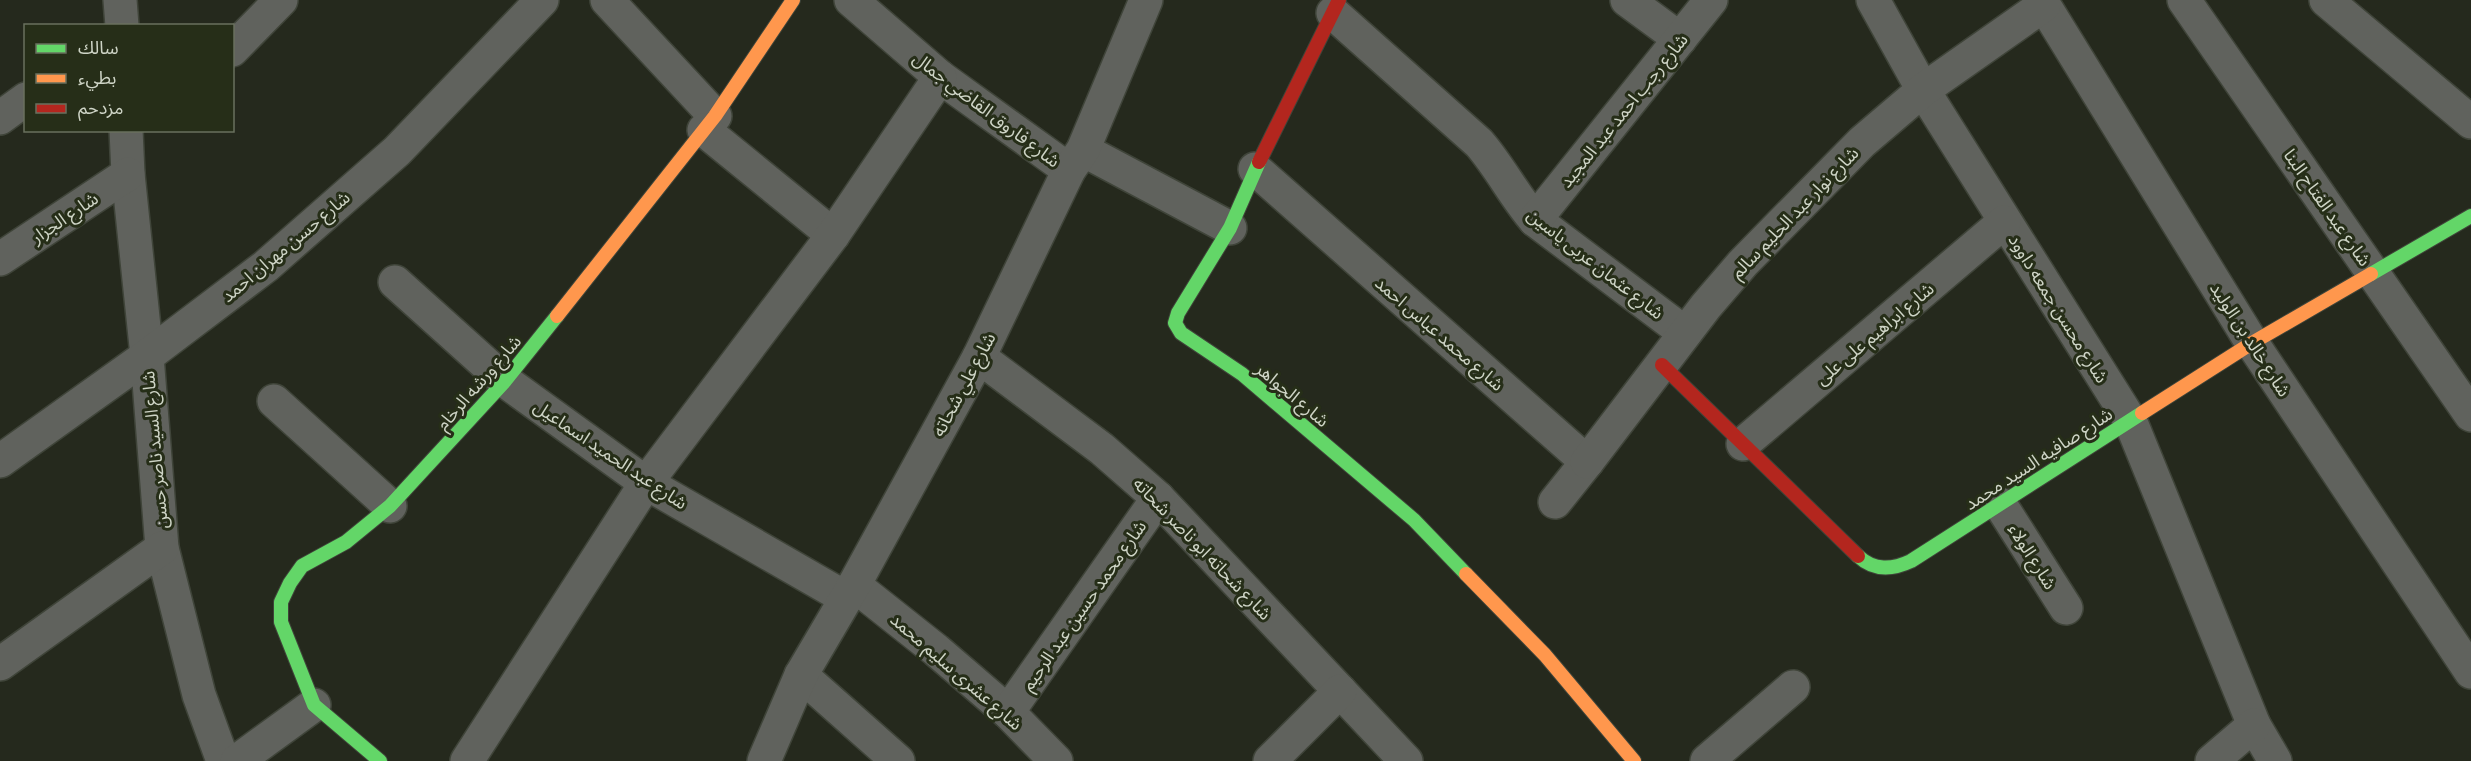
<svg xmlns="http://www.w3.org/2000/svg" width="2471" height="761" font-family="Commissioner,'Noto Sans Arabic',sans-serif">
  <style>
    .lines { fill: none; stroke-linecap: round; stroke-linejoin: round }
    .street-casing { stroke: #3f4439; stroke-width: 36 }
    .fast-casing { stroke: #3f4439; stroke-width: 16 }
    .slow-casing { stroke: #3f4439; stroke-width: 16 }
    .jam-casing { stroke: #3f4439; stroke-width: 16 }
    .street { stroke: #60625d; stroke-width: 33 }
    .fast { stroke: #63d668; stroke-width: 14 }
    .slow { stroke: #ff974d; stroke-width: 14 }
    .jam { stroke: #b3261e; stroke-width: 14 }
    .labels { text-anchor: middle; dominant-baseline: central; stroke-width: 6; stroke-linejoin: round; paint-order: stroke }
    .street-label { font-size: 18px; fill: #ced4c6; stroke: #262e18 }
  </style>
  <rect width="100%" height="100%" fill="#25291d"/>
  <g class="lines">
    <defs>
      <g id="street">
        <path d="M120,0L122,26"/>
        <path d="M607,0L715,116"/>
        <path d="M851,0L940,77L1069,170"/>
        <path d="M1627,0L1680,39"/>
        <path d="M1873,0L1923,90L2130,420L2254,725L2275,761"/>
        <path d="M2044,0V5L2252,343L2471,672"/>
        <path d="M2184,0L2471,415"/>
        <path d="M2326,0L2471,122"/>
        <path d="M1333,13L1479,143C1500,167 1514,196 1535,220L1685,333"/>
        <path d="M232,50L281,0"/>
        <path d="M0,118L26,99"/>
        <path d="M126,130L128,174L147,356L162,548L199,695L223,761"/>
        <path d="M704,130L833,235"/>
        <path d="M1083,150L1230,228"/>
        <path d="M1255,169L1587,462L1555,502"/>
        <path d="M1535,220L1711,0"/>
        <path d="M0,259L128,174"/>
        <path d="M395,282L505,381L646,483L846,598"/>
        <path d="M979,357L1102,449L1158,498L1406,761"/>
        <path d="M274,401L390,506"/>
        <path d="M1743,444L2004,222"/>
        <path d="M0,461L147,356L266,266L397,151L542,0"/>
        <path d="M1587,462L1706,306L1743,263L1862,142L1923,90L2044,5"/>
        <path d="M2000,504L2066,608"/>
        <path d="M854,585L936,650L1008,712L1056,761"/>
        <path d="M0,664L162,548"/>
        <path d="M801,675L898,761"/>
        <path d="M1008,712L1158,498"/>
        <path d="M237,761L314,705"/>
        <path d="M467,761L646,483L833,235L940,77"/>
        <path d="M764,761L801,675L854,585L979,357L1069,170L1083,150L1146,0"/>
        <path d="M1270,761L1340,691"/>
        <path d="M1707,761L1793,687"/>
        <path d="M2212,761L2254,725"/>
      </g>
      <g id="fast">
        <path d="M1259,162L1230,228L1178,313L1175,323L1181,333L1242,374L1414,520L1466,574"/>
        <path d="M2371,274L2471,216"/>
        <path d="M1858,556C1874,571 1892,570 1911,561L2142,413"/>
        <path d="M380,761L314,705L281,622V602L290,583L302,566L346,542L390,506L505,381L557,316"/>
      </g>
      <g id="slow">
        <path d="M557,316L715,116L793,0"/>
        <path d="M2142,413L2252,343L2371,274"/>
        <path d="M1466,574L1545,655L1634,761"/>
      </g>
      <g id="jam">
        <path d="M1259,162L1339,0"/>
        <path d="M1662,365L1858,556"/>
      </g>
    </defs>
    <use href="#street" class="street-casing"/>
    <use href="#fast" class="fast-casing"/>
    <use href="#slow" class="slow-casing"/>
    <use href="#jam" class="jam-casing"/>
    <use href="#street" class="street"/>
    <use href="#fast" class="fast"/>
    <use href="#slow" class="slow"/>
    <use href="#jam" class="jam"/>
  </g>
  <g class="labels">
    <g class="street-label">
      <text transform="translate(987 109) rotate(37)">شارع فاروق القاضي جمال</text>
      <text transform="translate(1623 110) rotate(-51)">شارع رجب احمد عبد المجيد</text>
      <text transform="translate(2328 207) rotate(55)">شارع عبد الفتاح البنا</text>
      <text transform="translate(1794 212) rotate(-46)">شارع نوار عبد الحليم سالم</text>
      <text transform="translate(64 217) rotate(-34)">شارع الجزار</text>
      <text transform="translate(285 246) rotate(-40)">شارع حسن مهران احمد</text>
      <text transform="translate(1596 263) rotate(38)">شارع عثمان عربى ياسين</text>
      <text transform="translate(2059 308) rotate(58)">شارع محسن جمعه داوود</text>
      <text transform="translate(1440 333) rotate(41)">شارع محمد عباس احمد</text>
      <text transform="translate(1874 333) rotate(-40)">شارع ابراهيم على على</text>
      <text transform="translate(2251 339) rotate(57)">شارع خالد بن الوليد</text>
      <text transform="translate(478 382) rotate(-49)">شارع ورشه الرخام</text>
      <text transform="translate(963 384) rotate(-62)">شارع علي شحاته</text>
      <text transform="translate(1293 394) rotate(40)">شارع الجواهر</text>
      <text transform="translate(154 450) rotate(-95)">شارع السيد ناصر حسن</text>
      <text transform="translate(611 454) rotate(34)">شارع عبد الحميد اسماعيل</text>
      <text transform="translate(2038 458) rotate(-33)">شارع صافيه السيد محمد</text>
      <text transform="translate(1203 548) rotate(46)">شارع شحاته ابو ناصر شحاته</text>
      <text transform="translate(2033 556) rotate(58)">شارع الولاء</text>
      <text transform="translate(1083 605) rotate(-55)">شارع محمد حسين عبد الرحيم</text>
      <text transform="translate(957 671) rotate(41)">شارع عشرى سليم محمد</text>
    </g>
  </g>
  <rect x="24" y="24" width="210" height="108" fill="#262e18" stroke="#69705e" stroke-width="1.5"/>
  <rect x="36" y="44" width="30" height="9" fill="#63d668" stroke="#69705e" stroke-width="1.5"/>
  <text x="78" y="54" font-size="18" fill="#ced4c6">سالك</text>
  <rect x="36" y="74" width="30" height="9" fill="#ff974d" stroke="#69705e" stroke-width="1.5"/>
  <text x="78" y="84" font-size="18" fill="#ced4c6">بطيء</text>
  <rect x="36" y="104" width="30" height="9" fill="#b3261e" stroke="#69705e" stroke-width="1.5"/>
  <text x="78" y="114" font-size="18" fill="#ced4c6">مزدحم</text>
</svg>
